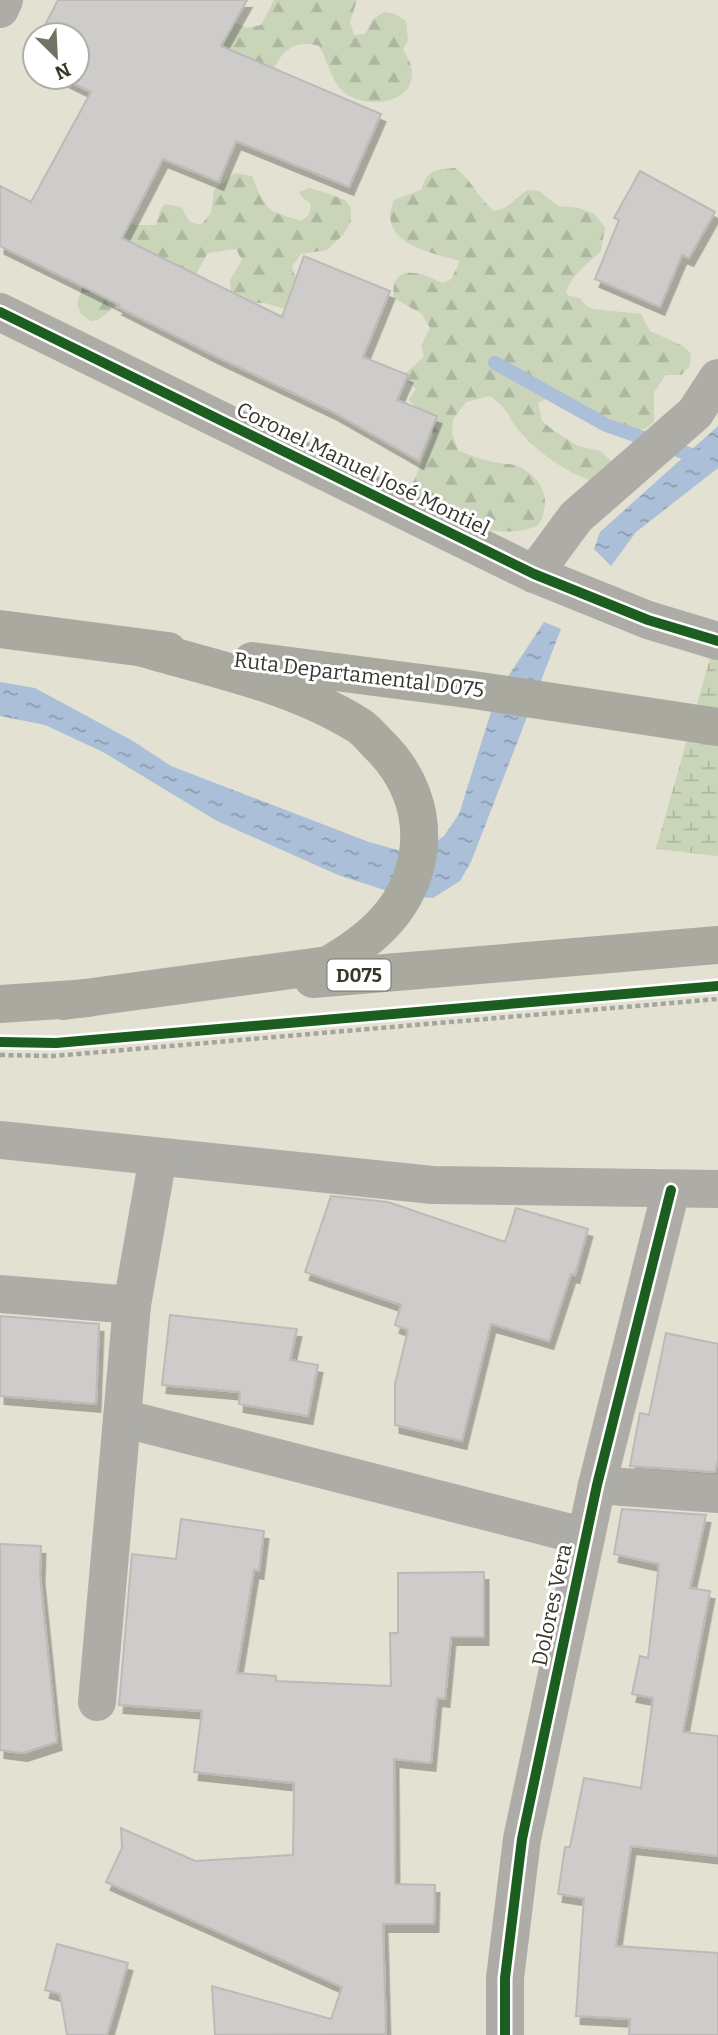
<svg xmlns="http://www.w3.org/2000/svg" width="718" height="2035" font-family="Bitter,serif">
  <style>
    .forest { fill: url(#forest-firs) }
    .wetland { fill: url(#wetland-marsh) }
    .water { fill: url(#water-ripples) }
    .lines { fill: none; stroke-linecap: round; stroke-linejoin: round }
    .stream { stroke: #abbfd8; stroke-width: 14 }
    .building { fill: #ceccca; stroke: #bcbab8; stroke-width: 2; filter: url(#shadow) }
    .path { stroke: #a5a49d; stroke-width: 4.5; stroke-dasharray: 5 3.5; stroke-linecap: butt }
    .minor { stroke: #adaca7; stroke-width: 38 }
    .highway { stroke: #aaa99f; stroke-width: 38 }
    .cycleway-casing { stroke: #fff; stroke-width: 15 }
    .cycleway { stroke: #1b5e20; stroke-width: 10 }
    .labels { text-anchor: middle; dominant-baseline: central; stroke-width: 6; stroke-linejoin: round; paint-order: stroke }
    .shield { fill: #fff; stroke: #74726b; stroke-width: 2 }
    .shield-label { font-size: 19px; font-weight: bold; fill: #38362b }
    .street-label { font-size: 21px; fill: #38362b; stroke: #fff }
  </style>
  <defs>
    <pattern id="forest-firs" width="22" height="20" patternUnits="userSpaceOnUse" patternTransform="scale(1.75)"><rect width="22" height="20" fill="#c9d4b9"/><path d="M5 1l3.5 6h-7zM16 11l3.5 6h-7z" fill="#adb79f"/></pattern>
    <pattern id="wetland-marsh" width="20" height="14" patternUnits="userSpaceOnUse" patternTransform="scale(1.75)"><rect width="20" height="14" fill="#c9d4b9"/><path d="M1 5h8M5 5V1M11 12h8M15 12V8" fill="none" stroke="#adb79f"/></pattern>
    <pattern id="water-ripples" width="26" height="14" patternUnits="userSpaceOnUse" patternTransform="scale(1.75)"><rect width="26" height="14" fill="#abbfd8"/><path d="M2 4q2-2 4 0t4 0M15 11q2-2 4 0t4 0" fill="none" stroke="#8c9caf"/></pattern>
    <filter id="shadow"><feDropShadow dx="4.5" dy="8" stdDeviation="0" flood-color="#0004"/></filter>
  </defs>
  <rect width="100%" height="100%" fill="#e3e1d2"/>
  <g class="forest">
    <path d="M186,0L247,28L261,25L274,0H357L350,22L354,35L365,34L373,19L384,12L395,14L406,21L408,41L403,49C407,57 413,66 412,75C410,106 364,108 345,93C330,81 329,62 319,46C275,34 269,82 263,114Z"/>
    <path d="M455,168C473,181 477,197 494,211L505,208L527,190L539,191L558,206L579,208L594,214L605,227L601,251C588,263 572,274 566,292L569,296L580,298L586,306L594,309L641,314L650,331L683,346L691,354L690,366L681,375H666L654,392V422L645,429L606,432L590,424L554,395L538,403L542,421L553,430L578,446L601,451L613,463L593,481C568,474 538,452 521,433C507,417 510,410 490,396L466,402L453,419L452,433L458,450C471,456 485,461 499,463C506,464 514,464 520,467C538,476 550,494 543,515C541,520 540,525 534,527C499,541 428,521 412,485L433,436L431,423L421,416L409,399L416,389L402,377L424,356L421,346L430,328L422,314L394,298C389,262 422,272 442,283L451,280L460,261C432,253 375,243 394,200L421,190C428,169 434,170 455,168Z"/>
    <path d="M235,173L252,176C257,187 261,204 273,211C279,215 291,217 300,221C308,218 311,213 311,204L302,197L299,192L309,188L324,192L345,200L351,208V221L344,234L327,250L301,254L292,266L294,274L302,281L286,309L264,303H249L231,293L230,280L242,260L236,249L208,253L197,272L191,278L118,300L113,308L98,320L91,321L81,314L77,304L92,257L124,220L135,225H156L160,211L165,204L181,207L190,222L201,225L211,213L214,190Z"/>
  </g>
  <path class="wetland" d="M718,630V856L656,849Z"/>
  <g class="water">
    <path d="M718,426V468L636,532L611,566L594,549L600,532Z"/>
    <path d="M544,622L561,629L471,862L460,881L433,898L400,895L338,875L217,821L103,752L45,725L0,716V682L35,688L133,741L171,766L369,842L405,852L427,848L444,836L459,814L497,693Z"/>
  </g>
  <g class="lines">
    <path class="stream" d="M495,363L606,425L703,459"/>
  </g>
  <g class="building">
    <path d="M58,0H247L221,46L381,114L349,187L236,141L219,182L163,159L122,238L282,317L304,256L390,291L363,357L408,375L397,400L437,416L419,461L331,411L217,357L118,307L120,305L0,246V186L31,202L91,92L60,77H77V35H40Z"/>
    <path d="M640,171L715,212L689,258L682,255L660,307L595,279L619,220L614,218Z"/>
    <path d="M331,1196L388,1202L505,1242L516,1208L588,1229L575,1275L571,1274L549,1341L491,1324L462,1441L395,1425V1384L408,1330L395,1325L401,1305L305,1272Z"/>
    <path d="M170,1315L297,1329L290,1360L318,1365L308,1416L239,1404L240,1392L162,1385Z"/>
    <path d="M0,1316L99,1324L96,1404L0,1396Z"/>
    <path d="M666,1333L718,1344V1460L715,1472L630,1466L640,1413L649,1415Z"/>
    <path d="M622,1509L706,1515L690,1588L710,1591L683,1732L718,1736V1856L631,1846L616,1946L718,1953V2035H629L630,2019L576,2016L584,1898L558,1894L565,1847H570L584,1778L641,1788L653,1698L632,1694L640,1656L648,1658L659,1564L614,1554Z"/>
    <path d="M181,1519L264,1531L259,1571L254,1570L237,1673L276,1676V1681L391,1686L390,1633H398V1573L484,1572V1637H451L445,1699L437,1698L431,1763L394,1759L395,1884L435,1885L434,1924H383L386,2034L215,2035L212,1986L331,2019L342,1987L106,1882L122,1848L121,1828L195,1861L293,1855L294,1783L194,1772L202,1711L119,1705L132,1554L176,1559Z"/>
    <path d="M0,1544L41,1546L40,1575L57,1742L23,1753L0,1750Z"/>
    <path d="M57,1944L128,1963L107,2035H67L60,1994L45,1990Z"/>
  </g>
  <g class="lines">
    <path class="path" d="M0,1055L54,1056L718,999"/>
    <g class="minor">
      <path d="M0,9L4,0"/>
      <path d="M0,312L534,574L648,620L718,641"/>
      <path d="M534,574L576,517L695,413L718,378"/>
      <path d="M0,1140L432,1185L718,1189"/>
      <path d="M0,1294L132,1305"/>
      <path d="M122,1418L586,1537"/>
      <path d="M597,1485L718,1494"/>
      <path d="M97,1702L132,1305L158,1157"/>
      <path d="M505,2035V1978L522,1839L597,1485L671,1190"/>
    </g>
    <g class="highway">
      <path d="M0,629L168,651"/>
      <path d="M252,661L467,689L718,727"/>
      <path d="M313,979L718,945"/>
      <path d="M63,1001L328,965C373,939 409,908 418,854C424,811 408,773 378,744C372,738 366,730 358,725C294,685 215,669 143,648"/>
      <path d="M0,1004L89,998"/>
    </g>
    <defs>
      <g id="cycleway">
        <path d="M0,312L534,574L648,620L718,641"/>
        <path d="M0,1042L56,1043L718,986"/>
        <path d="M505,2035V1978L522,1839L597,1485L671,1190"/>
      </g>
    </defs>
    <use href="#cycleway" class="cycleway-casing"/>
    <use href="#cycleway" class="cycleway"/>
  </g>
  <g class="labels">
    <rect class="shield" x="327.5" y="959.5" width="63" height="31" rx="5"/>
    <g class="shield-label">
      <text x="359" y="975">D075</text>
    </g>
    <g class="street-label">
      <text transform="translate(363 469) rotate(26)">Coronel Manuel José Montiel</text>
      <text transform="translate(359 675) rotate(7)">Ruta Departamental D075</text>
      <text transform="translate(552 1605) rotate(-78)">Dolores Vera</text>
    </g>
  </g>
  <g transform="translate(56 56) rotate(156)"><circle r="33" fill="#ffffff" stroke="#afafaa" stroke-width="2"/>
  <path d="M0-5L12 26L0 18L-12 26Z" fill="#747265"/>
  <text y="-10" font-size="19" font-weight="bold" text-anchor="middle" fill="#38362b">N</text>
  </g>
</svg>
